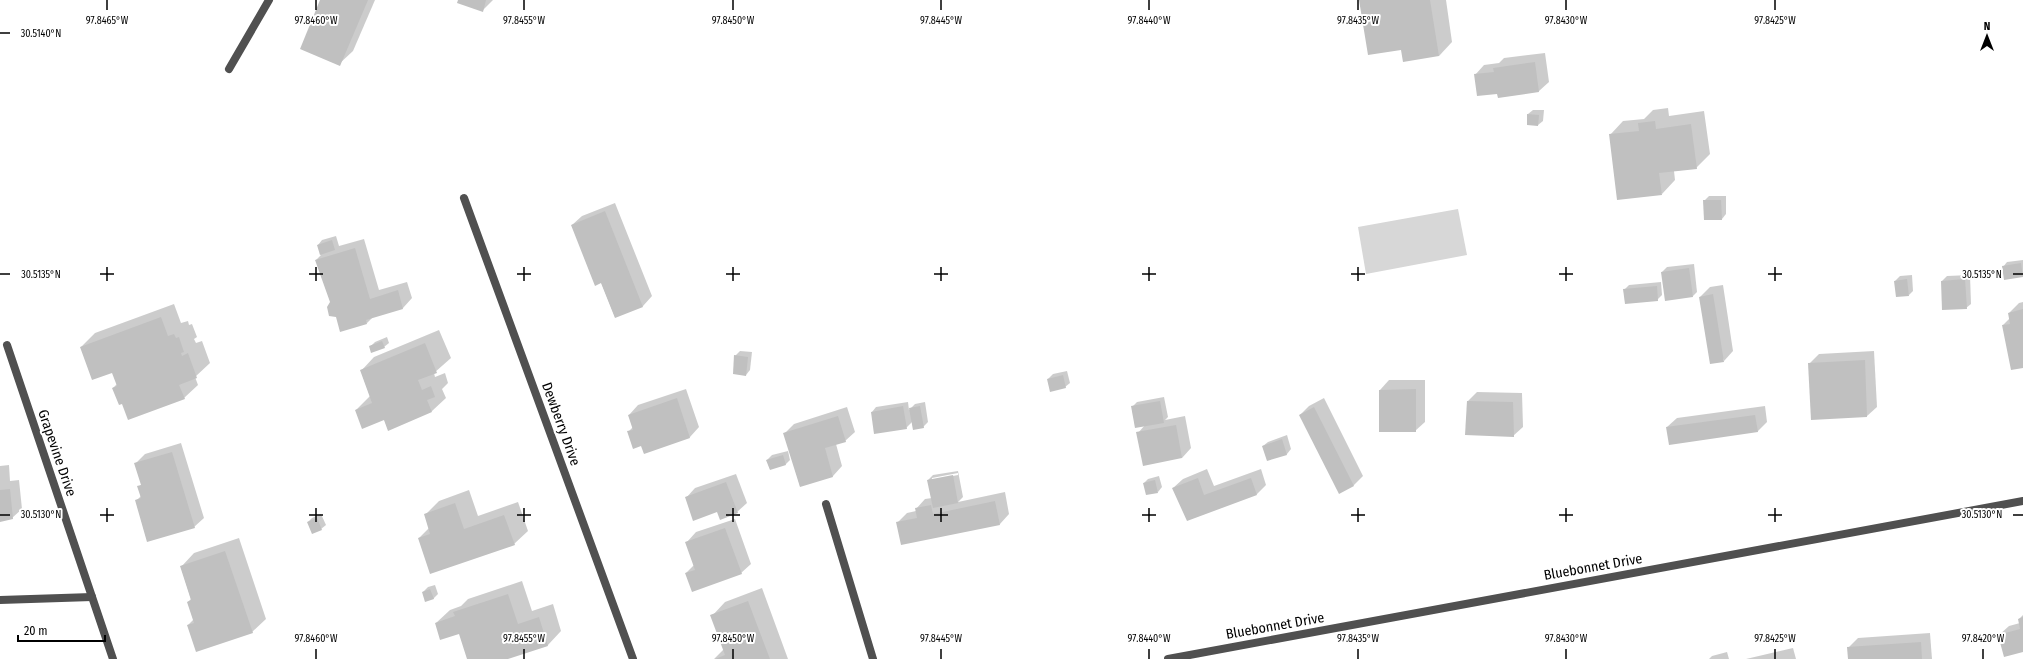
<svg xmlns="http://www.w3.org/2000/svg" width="2023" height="659" font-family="'Fira Sans Condensed',sans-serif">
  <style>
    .green { fill: #d7d7d7 }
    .shadow { fill: #0003; fill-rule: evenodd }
    .building { fill: #c0c0c0 }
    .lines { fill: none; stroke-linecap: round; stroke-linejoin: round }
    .lane { stroke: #505050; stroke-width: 8 }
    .street { stroke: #505050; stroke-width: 8 }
    .ticks { fill: none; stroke: #000; stroke-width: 1.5 }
    .labels { text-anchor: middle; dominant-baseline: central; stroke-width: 4; stroke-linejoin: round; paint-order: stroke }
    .street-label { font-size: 14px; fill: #000; stroke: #fff }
    .ticks-label { font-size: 10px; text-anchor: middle; fill: #000; stroke: #fff; stroke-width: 4; stroke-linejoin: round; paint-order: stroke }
  </style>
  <rect width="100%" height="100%" fill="#fff"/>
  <path class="green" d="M1458,209L1467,255L1366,274L1358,227Z"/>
  <g class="shadow">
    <path d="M321,0H375L353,51L339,64Z"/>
    <path d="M459,0H493L482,11Z"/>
    <path d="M1360,0H1446L1452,42L1439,56L1401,49Z"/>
    <path d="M1545,53L1549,82L1539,91L1499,97L1498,92L1475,75L1484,65L1499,63L1504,58Z"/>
    <path d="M1668,108L1669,116L1704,111L1710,154L1696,168L1674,171L1675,180L1662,194L1610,135L1623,121L1644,119L1653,110Z"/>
    <path d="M1533,110H1544L1543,121L1538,125L1528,114Z"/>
    <path d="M1709,196H1726V214L1722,219L1704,201Z"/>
    <path d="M615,203L652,296L643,306L615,317L601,282L572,225L582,216Z"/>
    <path d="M336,236L339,246L364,239L379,290L407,282L412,298L403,308L373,317L367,323L331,303L316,260L321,255L318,245L322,240Z"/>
    <path d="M2023,260V276L2005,279L2003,267L2007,262Z"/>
    <path d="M1694,264L1697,292L1693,296L1662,272L1667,267Z"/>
    <path d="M1912,275L1913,291L1909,295L1895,281L1900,276Z"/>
    <path d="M1970,275L1971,304L1966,308L1942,281L1947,276Z"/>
    <path d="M1661,282L1662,295L1657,300L1624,290L1629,285Z"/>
    <path d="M1723,285L1733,351L1724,361L1700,297L1710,287Z"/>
    <path d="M2023,302V367L2003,325L2010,318L2009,313L2019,303Z"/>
    <path d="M174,304L181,323L188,321L189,325L192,324L197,337L194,339L196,343L202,341L210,363L195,377L198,385L184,398L123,403L113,388L117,384L113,371L81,347L95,333Z"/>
    <path d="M439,330L451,358L434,373L435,377L445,373L448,383L442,389L446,398L432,411L388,429L384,419L356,410L370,396L361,371L374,357Z"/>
    <path d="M387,337L389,343L384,347H370L375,342Z"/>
    <path d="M740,351L752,352L750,370L746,375L735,356Z"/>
    <path d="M1874,351L1877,407L1867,416L1812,419L1809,364L1819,354Z"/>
    <path d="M1067,371L1070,383L1065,387L1048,379L1053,374Z"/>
    <path d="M1389,380H1425V422L1415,431L1380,390Z"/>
    <path d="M686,389L699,427L690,437L644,453L642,445L628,432L633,427L629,415L638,405Z"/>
    <path d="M1477,392L1522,393L1523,427L1513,436L1468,401Z"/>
    <path d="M1164,397L1168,417L1165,420L1185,416L1191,448L1182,458L1138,433L1145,425L1132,407L1137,402Z"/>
    <path d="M1324,398L1363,476L1354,485L1339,492L1300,415L1309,406Z"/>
    <path d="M908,402L909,410L915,404L925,402L928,422L923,427L912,422L906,428L872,412L876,407Z"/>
    <path d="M1765,406L1767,422L1757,432L1667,427L1677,418Z"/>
    <path d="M847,407L855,432L845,441L836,444L842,466L833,476L800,486L785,433L794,424Z"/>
    <path d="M1287,435L1291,449L1287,454L1268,460L1263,446L1268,442Z"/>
    <path d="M181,443L204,518L194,527L136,501L141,496L139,487L142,484L136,463L145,454Z"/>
    <path d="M788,451L790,460L786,464L770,469L767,460L772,455Z"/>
    <path d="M9,465L10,481L19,480L22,509L12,518L0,521V466Z"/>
    <path d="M1207,469L1214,486L1261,469L1266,485L1257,494L1188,520L1173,488L1183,479Z"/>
    <path d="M958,471L963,497L958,502L1005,492L1009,514L1000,524L897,523L907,513L916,511V509L925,499L932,498L928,480L933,475ZM958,473V475L932,480V478Z"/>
    <path d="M736,474L747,503L737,512L718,511L686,498L695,488Z"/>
    <path d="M1159,476L1162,487L1158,492L1144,483L1148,479Z"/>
    <path d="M469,490L478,516L518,502L528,531L514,544L419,538L429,528L425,515L439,501Z"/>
    <path d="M321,514L326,525L321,529L308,522L312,518Z"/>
    <path d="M735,519L751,564L741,573H686L695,564L687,542L696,532Z"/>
    <path d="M239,538L266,619L252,632L188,625L194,619L188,602L191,599L181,567L194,553Z"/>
    <path d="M522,581L532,611L553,604L561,631L548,645L505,659H468L460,632L436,623L450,610L461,606L468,599Z"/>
    <path d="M435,585L438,594L433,599L423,592L428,587Z"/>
    <path d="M762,588L788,659H714L724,649L712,616L725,602Z"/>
    <path d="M2023,615V650L1999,635L2009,626L2020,623L2019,619Z"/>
    <path d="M1930,633L1932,659H1849L1848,648L1858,638Z"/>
    <path d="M1793,648L1796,659H1746Z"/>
    <path d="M1727,652L1729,659H1709L1712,656Z"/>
  </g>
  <g class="building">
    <path d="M320,0H368L340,66L300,49Z"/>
    <path d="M458,0H486L483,12L457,3Z"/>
    <path d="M1359,0H1430L1439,56L1403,62L1401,50L1368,55Z"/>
    <path d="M1535,62L1539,92L1498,98L1497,94L1477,96L1474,74L1494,72L1493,68Z"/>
    <path d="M1527,114L1539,115L1538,126L1527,125Z"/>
    <path d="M1655,121L1656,129L1691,124L1697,169L1659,173L1662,195L1617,200L1609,134L1639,131L1638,123Z"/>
    <path d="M1703,200H1721L1722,220H1704Z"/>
    <path d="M605,211L643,307L615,318L601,283L595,286L571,225Z"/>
    <path d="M332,240L335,250L320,255L317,245Z"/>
    <path d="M355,248L370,299L398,290L403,309L366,320L367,324L340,332L336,317L329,316L327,307L330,302L315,260Z"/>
    <path d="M2021,263L2023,277L2004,280L2002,266Z"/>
    <path d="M1689,268L1693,297L1665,301L1661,272Z"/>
    <path d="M1907,279L1909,296L1896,297L1894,281Z"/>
    <path d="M1965,279L1967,309L1942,310L1941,281Z"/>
    <path d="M1657,286L1658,301L1625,304L1623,289Z"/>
    <path d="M1713,294L1724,362L1710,364L1699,297Z"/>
    <path d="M2023,309V368L2011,370L2002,325L2010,324L2008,313Z"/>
    <path d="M161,317L168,336L174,334L176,338L179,337L184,352L181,353L182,356L188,353L197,378L179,385L185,399L128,420L122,404L119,405L112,388L117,386L112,373L92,380L80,347Z"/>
    <path d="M382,341L385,348L371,353L369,346Z"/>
    <path d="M425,343L437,373L418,380L422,390L431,386L435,397L427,400L432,412L388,431L384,420L362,429L355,410L372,403L360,370Z"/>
    <path d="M734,355L748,357L746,376L733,374Z"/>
    <path d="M1865,360L1867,417L1811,420L1808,363Z"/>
    <path d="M1063,375L1066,388L1050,392L1047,379Z"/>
    <path d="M1416,389V432H1379V390Z"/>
    <path d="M677,398L690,438L644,454L641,446L633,449L627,431L633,430L628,415Z"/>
    <path d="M1160,401L1164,423L1135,428L1131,406Z"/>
    <path d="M1467,401L1513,402L1514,437L1465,435Z"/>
    <path d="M903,406L907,429L874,434L871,412Z"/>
    <path d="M920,406L924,428L913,430L909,408Z"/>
    <path d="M1314,407L1354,486L1339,494L1299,415Z"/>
    <path d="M1755,415L1758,432L1669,445L1666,427Z"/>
    <path d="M838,416L846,442L825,448L833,477L800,487L783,433Z"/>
    <path d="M1176,425L1182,458L1143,466L1136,432Z"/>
    <path d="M1282,439L1287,455L1267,461L1262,446Z"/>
    <path d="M172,452L195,528L147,542L135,500L141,498L137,486L141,485L134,463Z"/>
    <path d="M783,455L786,465L770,470L766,460Z"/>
    <path d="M953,475L958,503L933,508L927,480Z"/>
    <path d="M1198,478L1204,495L1251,478L1257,495L1187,521L1172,488Z"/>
    <path d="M1155,480L1158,493L1146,495L1143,483Z"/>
    <path d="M726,482L738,513L720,520L717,512L693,521L685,497Z"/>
    <path d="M10,489L13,519L0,522V490Z"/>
    <path d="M995,501L1000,525L901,545L896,522L917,518L915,508L931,505L933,514Z"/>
    <path d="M455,503L464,529L504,515L515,545L430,574L418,538L430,534L424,514Z"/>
    <path d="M317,518L322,530L312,534L307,522Z"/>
    <path d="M725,528L742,574L692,592L685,573L695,570L685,542Z"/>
    <path d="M225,551L253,633L196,652L187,625L194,623L187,602L191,600L180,566Z"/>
    <path d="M430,589L434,599L425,602L422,592Z"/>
    <path d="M508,594L518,624L539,617L548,646L508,659H467L459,634L440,640L435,623L455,616L453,612Z"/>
    <path d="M748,601L770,659H715L725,655L710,615Z"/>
    <path d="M2023,617V652L2004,657L1998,635L2020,629L2018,619Z"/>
    <path d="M1921,642L1922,659H1848L1847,647Z"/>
  </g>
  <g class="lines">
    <g class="lane">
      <path d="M229,69L269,0"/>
      <path d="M826,504L873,659"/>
    </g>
    <g class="street">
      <path d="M464,198L633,659"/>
      <path d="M7,345L113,659"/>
      <path d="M0,600L92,597"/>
      <path d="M1168,659L2023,501"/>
    </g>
  </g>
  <path class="ticks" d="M107,0V10M316,0V10M524,0V10M733,0V10M941,0V10M1149,0V10M1358,0V10M1566,0V10M1775,0V10M0,33H10M107,267V281M316,267V281M524,267V281M733,267V281M941,267V281M1149,267V281M1358,267V281M1566,267V281M1775,267V281M0,274H10M100,274H114M309,274H323M517,274H531M726,274H740M934,274H948M1142,274H1156M1351,274H1365M1559,274H1573M1768,274H1782M2013,274H2023M107,508V522M316,508V522M524,508V522M733,508V522M941,508V522M1149,508V522M1358,508V522M1566,508V522M1775,508V522M0,515H10M100,515H114M309,515H323M517,515H531M726,515H740M934,515H948M1142,515H1156M1351,515H1365M1559,515H1573M1768,515H1782M2013,515H2023M316,649V659M524,649V659M733,649V659M941,649V659M1149,649V659M1358,649V659M1566,649V659M1775,649V659M1983,649V659"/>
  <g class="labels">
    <g class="street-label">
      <text transform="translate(561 424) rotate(70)">Dewberry Drive</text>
      <text transform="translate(57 453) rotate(71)">Grapevine Drive</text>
      <text transform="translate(1593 567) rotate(-10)">Bluebonnet Drive</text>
      <text transform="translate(1275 626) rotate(-10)">Bluebonnet Drive</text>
    </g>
  </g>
  <g class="ticks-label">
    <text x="107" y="24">97.8465°W</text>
    <text x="316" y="24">97.8460°W</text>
    <text x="524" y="24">97.8455°W</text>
    <text x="733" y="24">97.8450°W</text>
    <text x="941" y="24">97.8445°W</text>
    <text x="1149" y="24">97.8440°W</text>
    <text x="1358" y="24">97.8435°W</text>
    <text x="1566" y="24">97.8430°W</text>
    <text x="1775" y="24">97.8425°W</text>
    <text x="41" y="37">30.5140°N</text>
    <text x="41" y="278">30.5135°N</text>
    <text x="1982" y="278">30.5135°N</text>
    <text x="41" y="518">30.5130°N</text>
    <text x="1982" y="518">30.5130°N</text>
    <text x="316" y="642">97.8460°W</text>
    <text x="524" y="642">97.8455°W</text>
    <text x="733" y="642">97.8450°W</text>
    <text x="941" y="642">97.8445°W</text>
    <text x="1149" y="642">97.8440°W</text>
    <text x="1358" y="642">97.8435°W</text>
    <text x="1566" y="642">97.8430°W</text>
    <text x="1775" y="642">97.8425°W</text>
    <text x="1983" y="642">97.8420°W</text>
  </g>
  <g transform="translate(1987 36)" stroke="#ffffff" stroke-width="3" paint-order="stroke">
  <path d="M0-3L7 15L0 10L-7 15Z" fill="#000000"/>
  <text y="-6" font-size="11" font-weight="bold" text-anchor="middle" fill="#000000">N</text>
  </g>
  <path d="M18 635v6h87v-6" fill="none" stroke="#000000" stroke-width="2"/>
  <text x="24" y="635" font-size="12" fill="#000000" stroke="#ffffff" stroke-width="3" paint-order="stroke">20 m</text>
</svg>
